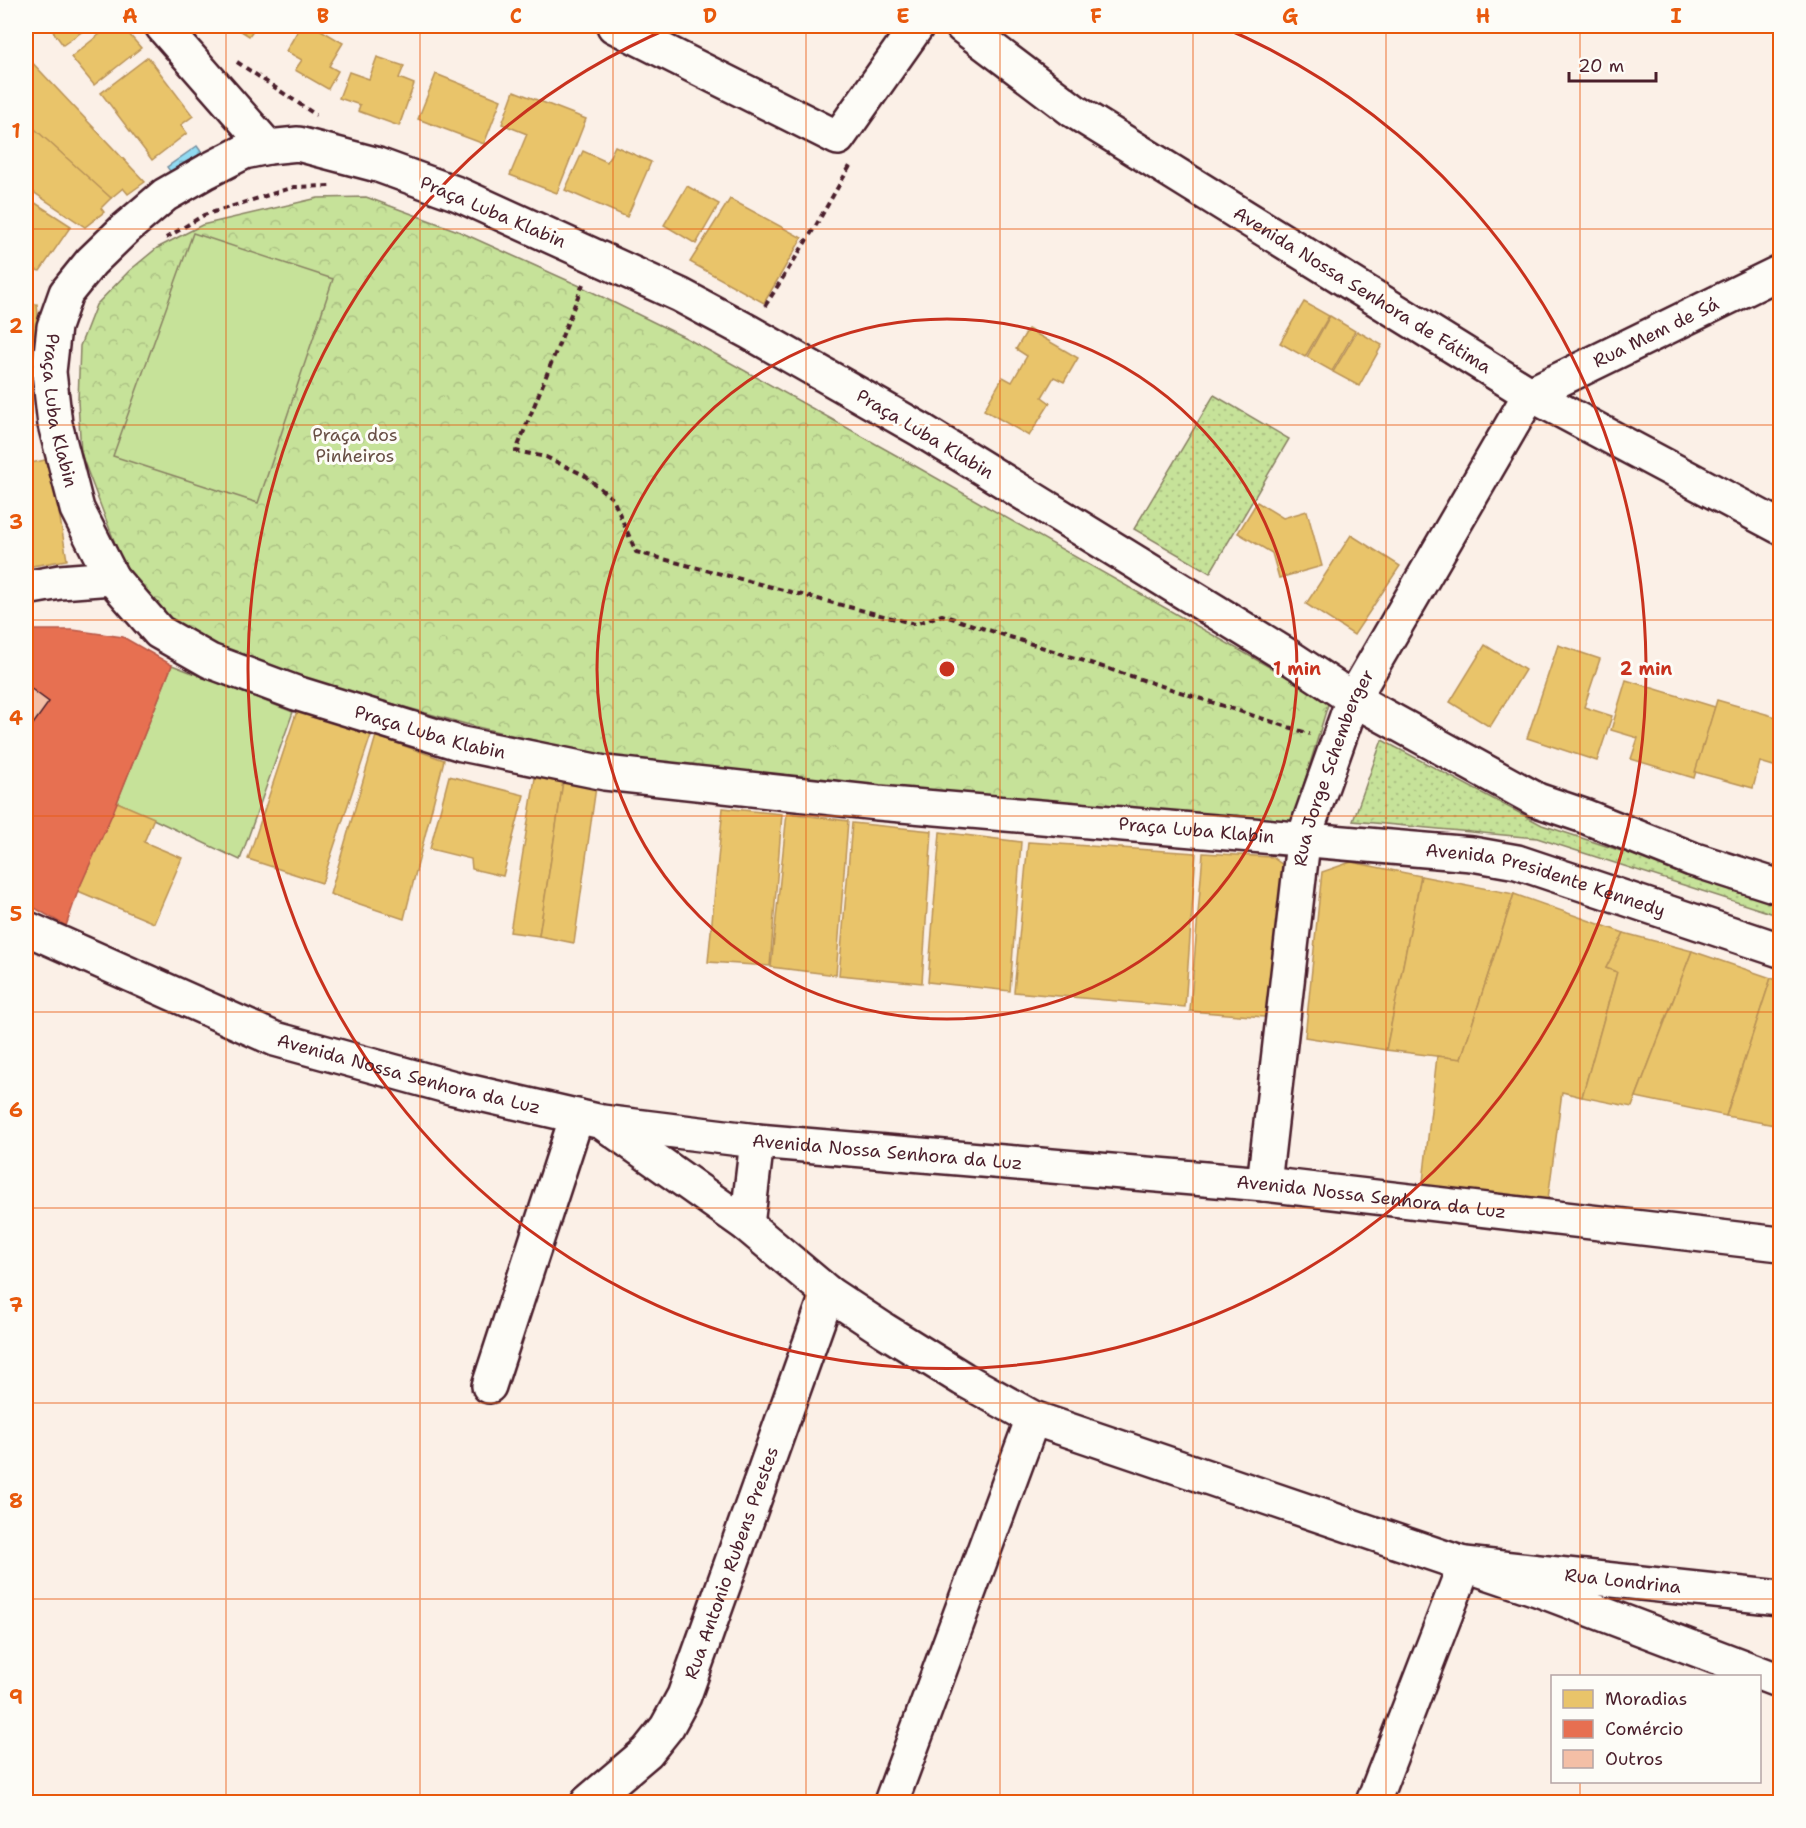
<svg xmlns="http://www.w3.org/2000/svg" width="1806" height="1828" font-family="'Shantell Sans',sans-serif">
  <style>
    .grass { fill: url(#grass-dots); stroke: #888062; stroke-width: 1.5 }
    .park { fill: url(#park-crowns); stroke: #888062; stroke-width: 1.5 }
    .pitch { fill: #c6e299; stroke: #888062; stroke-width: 1.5 }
    .water { fill: url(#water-ripples); stroke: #7590a2; stroke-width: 1.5 }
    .homes { fill: #e9c46a; stroke: #b99257; stroke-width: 1.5 }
    .shops { fill: #e76f51; stroke: #b85746; stroke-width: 1.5 }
    .building { fill: #f4bfa6; stroke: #4a1f2b; stroke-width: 1.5 }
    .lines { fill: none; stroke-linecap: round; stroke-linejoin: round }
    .minor-casing { stroke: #4a1f2b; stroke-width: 38 }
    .major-casing { stroke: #4a1f2b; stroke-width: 38 }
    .path { stroke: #4a1f2b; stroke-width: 4; stroke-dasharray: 6 4.5; stroke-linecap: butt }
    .minor { stroke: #fdfcf7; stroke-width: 33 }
    .major { stroke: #fdfcf7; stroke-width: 33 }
    .grid { fill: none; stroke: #e8590c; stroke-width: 1.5; stroke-opacity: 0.55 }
    .ring { fill: none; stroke: #c8321e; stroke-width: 3 }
    .labels { text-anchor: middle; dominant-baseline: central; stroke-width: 6; stroke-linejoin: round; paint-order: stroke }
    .street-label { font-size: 18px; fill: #4a1f2b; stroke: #fdfcf7 }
    .park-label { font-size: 18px; fill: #695046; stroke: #fdfcf7 }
    .centre { fill: #c8321e; stroke: #fdfcf7; stroke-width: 3 }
    .ring-label { font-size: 18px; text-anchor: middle; font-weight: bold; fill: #c8321e; stroke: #fdfcf7; stroke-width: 6; stroke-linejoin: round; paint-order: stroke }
    .neatline { fill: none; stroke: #e8590c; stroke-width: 2 }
    .grid-label { font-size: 20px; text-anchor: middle; font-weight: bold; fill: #e8590c }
  </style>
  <defs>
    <pattern id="grass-dots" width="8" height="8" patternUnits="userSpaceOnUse" patternTransform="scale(1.5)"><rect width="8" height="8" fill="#c6e299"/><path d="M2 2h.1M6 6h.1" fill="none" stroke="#acc184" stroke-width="1.8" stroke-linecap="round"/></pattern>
    <pattern id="park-crowns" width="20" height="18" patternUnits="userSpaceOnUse" patternTransform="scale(1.5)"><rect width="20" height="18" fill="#c6e299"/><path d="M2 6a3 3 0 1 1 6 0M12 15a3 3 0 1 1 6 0" fill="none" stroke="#acc184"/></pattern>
    <pattern id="water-ripples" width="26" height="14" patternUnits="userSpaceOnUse" patternTransform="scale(1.5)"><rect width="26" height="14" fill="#91dbf2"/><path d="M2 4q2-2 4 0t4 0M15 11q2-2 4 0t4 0" fill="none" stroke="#7fbcd0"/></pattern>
  </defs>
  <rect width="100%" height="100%" fill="#fbf0e7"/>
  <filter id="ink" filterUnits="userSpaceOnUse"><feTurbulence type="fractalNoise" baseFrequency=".0167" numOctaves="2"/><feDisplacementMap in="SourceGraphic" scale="12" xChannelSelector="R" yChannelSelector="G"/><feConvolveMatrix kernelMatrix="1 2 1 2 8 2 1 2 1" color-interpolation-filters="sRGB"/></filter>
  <g filter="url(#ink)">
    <g class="grass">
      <path d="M1214,395L1289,439L1210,573L1134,529Z"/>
      <path d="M1382,740L1542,825L1780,903V916L1537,838L1353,821Z"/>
    </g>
    <path class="park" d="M366,197L458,231L580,286L688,339L910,463L1329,701L1292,823L852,786L605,757L473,726L315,682L202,641L160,619L126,572L81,454L78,401L80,346L96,305L129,271L157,248L202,225L318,198Z"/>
    <g class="pitch">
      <path d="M193,233L333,279L258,503L113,456Z"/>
      <path d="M172,665L293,712L240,860L117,802Z"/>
    </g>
    <path class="water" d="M197,146L205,157L175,178L167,167Z"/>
    <g class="homes">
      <path d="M49,26H90L63,45Z"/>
      <path d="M110,26H122L141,48L94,85L71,57Z"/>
      <path d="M233,26H256L249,36Z"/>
      <path d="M297,26H314L343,43L329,66L338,71L328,89L295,70L302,60L286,51L300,27Z"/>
      <path d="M26,56L145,182L128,194L123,188L111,198L26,126Z"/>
      <path d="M148,57L193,116L181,125L187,133L152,160L101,93Z"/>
      <path d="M377,57L404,66L399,78L414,84L399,126L358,111L360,105L339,98L349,72L369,79Z"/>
      <path d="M436,74L501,100L484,144L418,119Z"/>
      <path d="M514,91L586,119L557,193L510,175L527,134L502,124Z"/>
      <path d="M26,121L111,198L101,208L104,212L85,227L26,187Z"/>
      <path d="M615,146L651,162L627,217L565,190L583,151L607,162Z"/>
      <path d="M687,186L719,204L696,244L664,225Z"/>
      <path d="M26,197L71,226L40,271L26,268Z"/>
      <path d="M730,199L802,238L764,303L690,262Z"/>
      <path d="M1304,302L1329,316L1305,357L1280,343Z"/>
      <path d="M37,304L40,337L26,339V305Z"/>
      <path d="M1330,316L1355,331L1332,371L1307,357Z"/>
      <path d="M1028,329L1078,358L1064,382L1054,377L1042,397L1050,403L1029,436L984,410L1003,377L1012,382L1027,356L1016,349Z"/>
      <path d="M1357,331L1382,345L1359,386L1333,372Z"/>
      <path d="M50,459L67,560L26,567V464Z"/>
      <path d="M1257,502L1283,518L1307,511L1322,566L1279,578L1272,553L1238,533Z"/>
      <path d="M1351,535L1400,566L1354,635L1306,604Z"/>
      <path d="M1485,645L1525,670L1490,727L1450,702Z"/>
      <path d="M1558,645L1600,659L1584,707L1612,716L1597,761L1527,738Z"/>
      <path d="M1626,680L1715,707L1694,778L1631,759L1638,738L1611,730Z"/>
      <path d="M1717,700L1780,718V768L1760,762L1753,788L1695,772Z"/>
      <path d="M297,711L371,735L322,883L248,859Z"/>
      <path d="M376,736L444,760L404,919L330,894Z"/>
      <path d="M449,776L524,795L503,876L472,869L471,859L430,849Z"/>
      <path d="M535,778L563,782L539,936L510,932Z"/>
      <path d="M563,782L596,787L574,943L539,936Z"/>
      <path d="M65,788L114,810L78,872L31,847Z"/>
      <path d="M117,802L154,818L144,842L182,858L154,923L78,891Z"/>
      <path d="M723,808L782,814L770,966L708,962Z"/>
      <path d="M787,813L848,821L836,975L771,967Z"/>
      <path d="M852,823L932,831L922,983L839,975Z"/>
      <path d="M940,832L1021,842L1010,991L928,982Z"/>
      <path d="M1028,842L1196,853L1185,1007L1014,992Z"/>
      <path d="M1203,853L1272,857L1291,871L1276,1018L1190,1011Z"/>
      <path d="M1351,862L1421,876L1386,1050L1305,1037L1322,872Z"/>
      <path d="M1421,876L1514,894L1461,1059L1386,1050Z"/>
      <path d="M1514,894L1624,933L1606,968L1617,972L1582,1097L1562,1092L1547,1207L1422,1191L1437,1056L1461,1059Z"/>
      <path d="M1624,933L1692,951L1632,1107L1582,1097L1617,972L1606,968Z"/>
      <path d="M1692,951L1771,978L1726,1116L1636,1097Z"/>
      <path d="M1771,978L1780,981V1126L1726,1116Z"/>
    </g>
    <path class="shops" d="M26,630H73L123,637L172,665L114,810L78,891L66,926L26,903Z"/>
    <path class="building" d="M26,685L49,702L26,734Z"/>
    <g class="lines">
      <defs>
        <g id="minor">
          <path d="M162,26L268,147"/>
          <path d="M614,26L838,138L917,26"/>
          <path id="s1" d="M962,26L1074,111L1530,394L1780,527"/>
          <path id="s2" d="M1530,394L1780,272"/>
          <path d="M26,588L60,582L112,578"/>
          <path id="s3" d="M26,928L275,1039L454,1088L602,1122L757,1141L1264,1184L1780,1244"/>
          <path d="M606,1125L747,1225L828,1293L884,1330L963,1379L1033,1418L1537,1589L1780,1681"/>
          <path id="s4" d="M1264,1184L1302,851L1308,826L1353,699L1530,394"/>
          <path d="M747,1225L757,1141"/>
          <path d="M489,1386L577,1116"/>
          <path id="s5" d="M588,1802L647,1752L667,1727L684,1696L828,1293"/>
          <path d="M891,1802L1033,1418"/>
          <path id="s6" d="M1373,1802L1465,1564L1780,1598"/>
        </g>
        <g id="major">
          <path id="s7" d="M1780,887L1692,859L1584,816L1537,800L1353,699L1291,658L921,430L749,332L680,295L458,194L378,165L298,144L268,147L244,152L207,171L165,195L125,229L91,262L66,293L54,327L49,372L55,424L77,509L112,578L159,632L210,661L296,693L462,744L605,773L878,803L1472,854L1517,862L1780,950"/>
        </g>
      </defs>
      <use href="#minor" class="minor-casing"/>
      <use href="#major" class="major-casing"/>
      <g class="path">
        <path d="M237,62L316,115"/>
        <path d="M166,238L204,215L294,187L331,186"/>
        <path d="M583,284L516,451L546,457L584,475L613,499L636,552L915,624L942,615L1310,734"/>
        <path d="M765,306L815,227L850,166"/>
      </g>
      <use href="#minor" class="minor"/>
      <use href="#major" class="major"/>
    </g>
  </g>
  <path class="grid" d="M226,26V1802M420,26V1802M613,26V1802M806,26V1802M1000,26V1802M1193,26V1802M1386,26V1802M1580,26V1676M26,229H1780M26,425H1780M26,620H1780M26,816H1780M26,1012H1780M26,1208H1780M26,1403H1780M26,1599H1780M1580,1782V1802"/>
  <g class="ring">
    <circle cx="947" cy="669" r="350"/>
    <path d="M1220 26A699 699 0 1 1 674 26"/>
  </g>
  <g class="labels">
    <g class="street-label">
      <text transform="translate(493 212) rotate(23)">Praça Luba Klabin</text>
      <text stroke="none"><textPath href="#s1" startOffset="480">Avenida Nossa Senhora de Fátima</textPath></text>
      <text stroke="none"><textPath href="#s2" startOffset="140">Rua Mem de Sá</textPath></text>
      <text stroke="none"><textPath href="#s7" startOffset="2070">Praça Luba Klabin</textPath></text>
      <text transform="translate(925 434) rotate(31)">Praça Luba Klabin</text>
      <text stroke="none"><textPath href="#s7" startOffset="2610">Praça Luba Klabin</textPath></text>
      <text stroke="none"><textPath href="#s4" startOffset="424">Rua Jorge Schemberger</textPath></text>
      <text stroke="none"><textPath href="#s7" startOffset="3384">Praça Luba Klabin</textPath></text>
      <text stroke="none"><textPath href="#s7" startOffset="3738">Avenida Presidente Kennedy</textPath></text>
      <text stroke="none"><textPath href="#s3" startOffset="411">Avenida Nossa Senhora da Luz</textPath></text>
      <text stroke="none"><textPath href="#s3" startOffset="897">Avenida Nossa Senhora da Luz</textPath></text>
      <text stroke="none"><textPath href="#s3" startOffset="1383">Avenida Nossa Senhora da Luz</textPath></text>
      <text stroke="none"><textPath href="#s5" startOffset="286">Rua Antonio Rubens Prestes</textPath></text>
      <text stroke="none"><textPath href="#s6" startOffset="414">Rua Londrina</textPath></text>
    </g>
    <g class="park-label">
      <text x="355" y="435">Praça dos<tspan x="355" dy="21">Pinheiros</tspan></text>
    </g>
  </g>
  <circle cx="947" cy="669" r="9" class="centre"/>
  <g class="ring-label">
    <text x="1297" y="675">1 min</text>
    <text x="1646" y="675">2 min</text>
  </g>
  <rect width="1806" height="1828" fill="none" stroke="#fdfcf7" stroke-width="66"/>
  <rect x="1551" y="1675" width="210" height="108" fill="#fdfcf7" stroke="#b5a4a5" stroke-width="1.5"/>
  <rect x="1563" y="1690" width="30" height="18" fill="#e9c46a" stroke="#b5a4a5" stroke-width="1.5"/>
  <text x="1605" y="1705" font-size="18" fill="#4a1f2b">Moradias</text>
  <rect x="1563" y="1720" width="30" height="18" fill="#e76f51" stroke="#b5a4a5" stroke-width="1.5"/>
  <text x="1605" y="1735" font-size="18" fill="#4a1f2b">Comércio</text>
  <rect x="1563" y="1750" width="30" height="18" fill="#f4bfa6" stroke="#b5a4a5" stroke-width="1.5"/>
  <text x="1605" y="1765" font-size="18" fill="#4a1f2b">Outros</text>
  <path d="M1569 72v9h87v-9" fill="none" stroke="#4a1f2b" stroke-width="3"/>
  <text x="1578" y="72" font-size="18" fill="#4a1f2b" stroke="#fdfcf7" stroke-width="4.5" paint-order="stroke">20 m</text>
  <rect x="33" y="33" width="1740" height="1762" class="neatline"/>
  <g class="grid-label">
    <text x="130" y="23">A</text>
    <text x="323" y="23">B</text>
    <text x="516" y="23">C</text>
    <text x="710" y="23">D</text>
    <text x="903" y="23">E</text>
    <text x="1096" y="23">F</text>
    <text x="1290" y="23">G</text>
    <text x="1483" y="23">H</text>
    <text x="1676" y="23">I</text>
    <text x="16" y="138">1</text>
    <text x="16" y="333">2</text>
    <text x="16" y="529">3</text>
    <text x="16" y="725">4</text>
    <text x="16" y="921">5</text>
    <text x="16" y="1117">6</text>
    <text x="16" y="1312">7</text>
    <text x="16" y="1508">8</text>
    <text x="16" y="1704">9</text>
  </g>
</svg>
